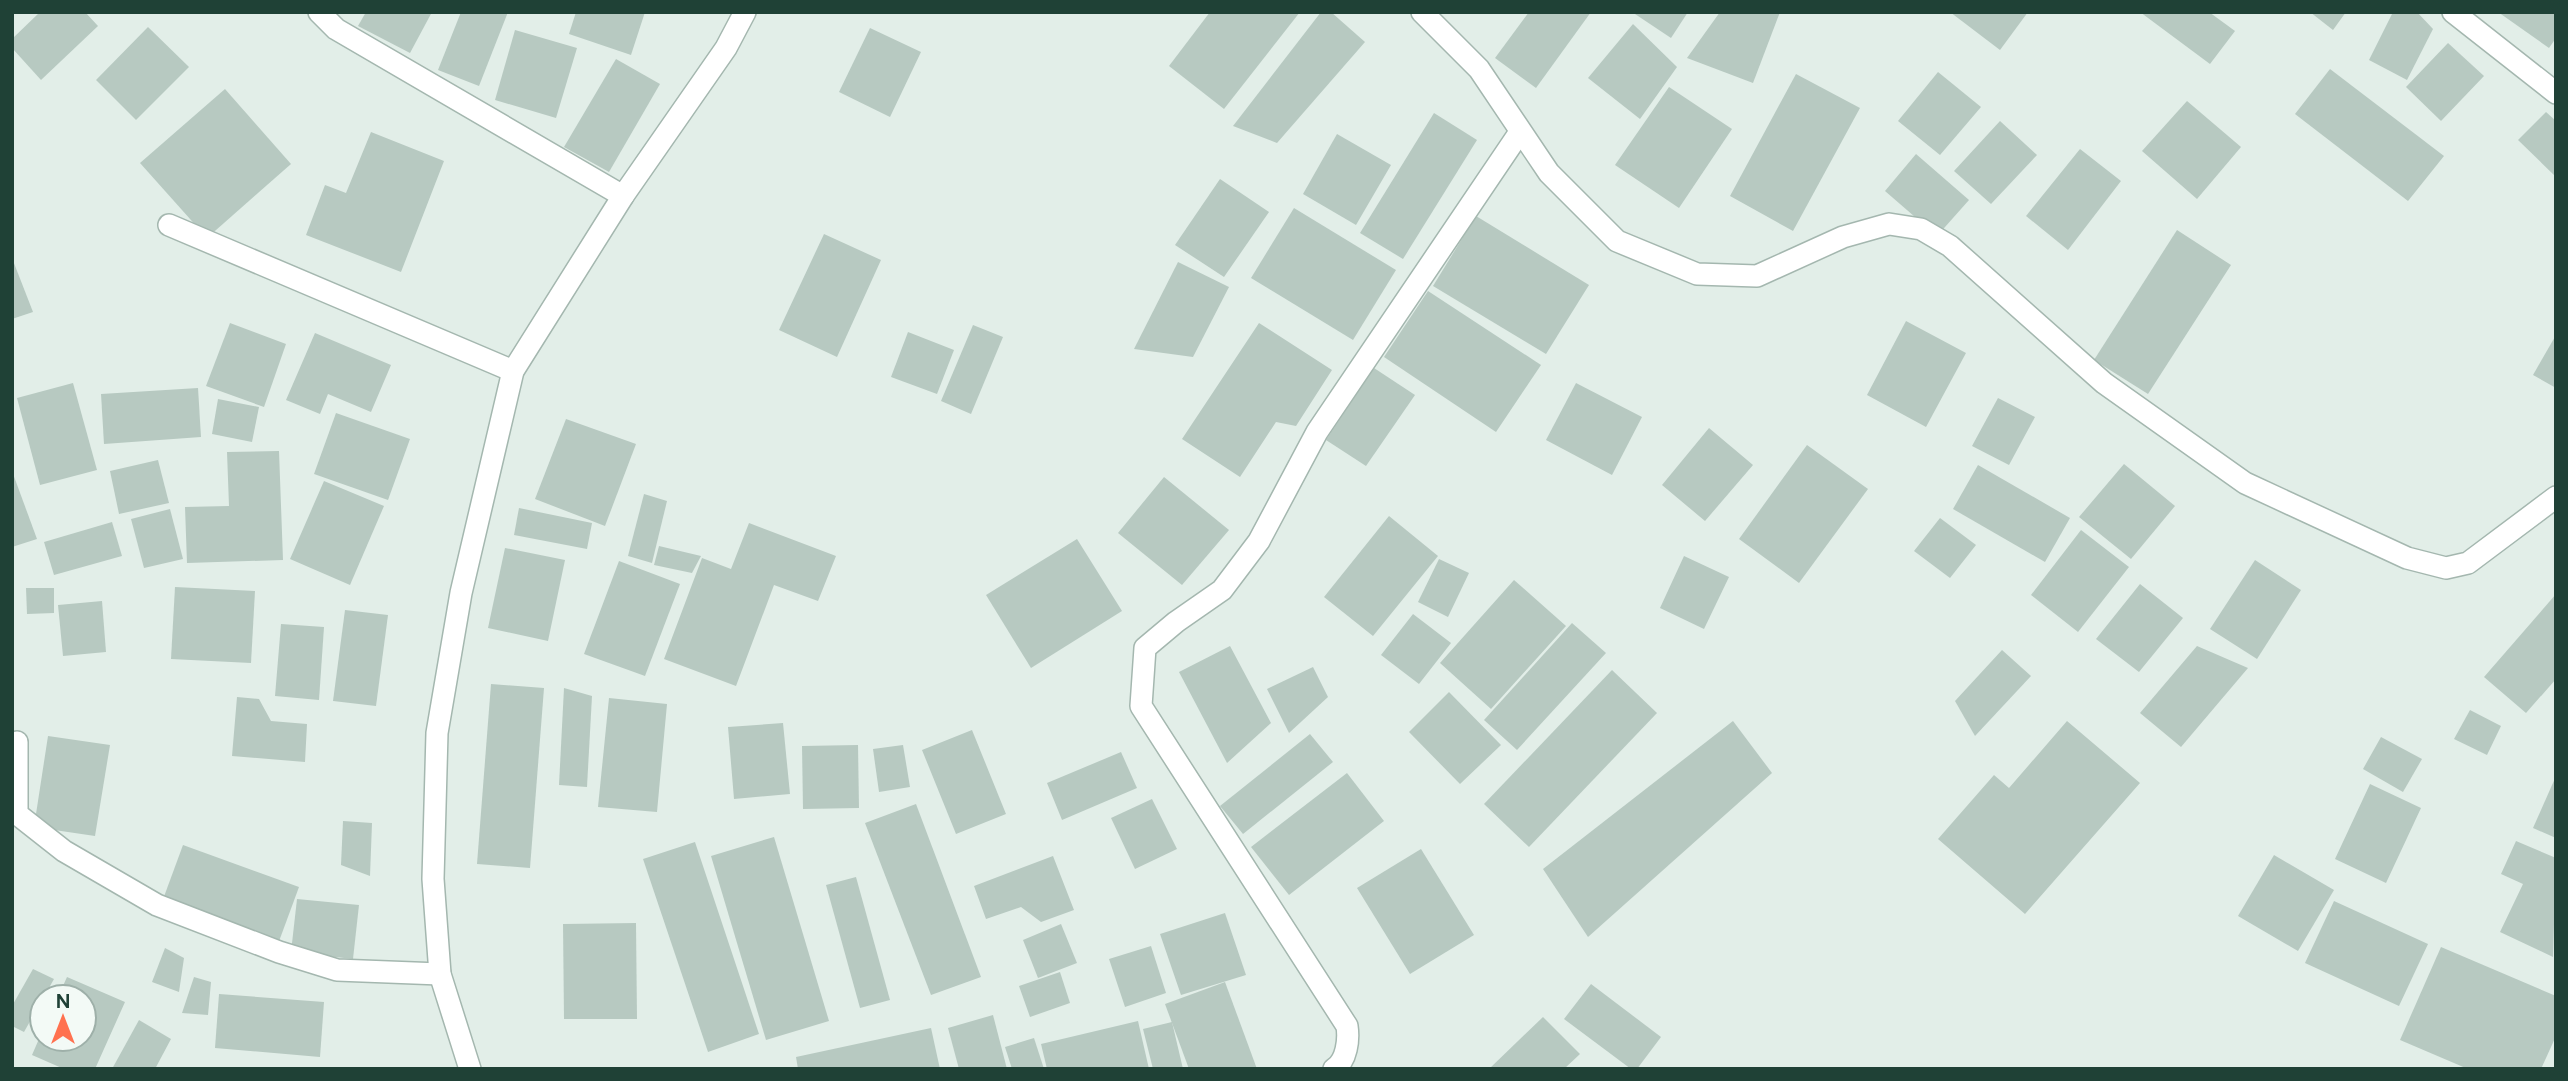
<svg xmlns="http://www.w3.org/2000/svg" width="2568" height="1081" font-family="Figtree,sans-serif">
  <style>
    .building { fill: #b7c9c1 }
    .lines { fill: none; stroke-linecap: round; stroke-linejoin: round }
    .minor-casing { stroke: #a4b7af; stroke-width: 24 }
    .minor { stroke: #fff; stroke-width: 21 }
  </style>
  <rect width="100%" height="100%" fill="#e2eee8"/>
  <g class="building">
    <path d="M40,12H85L98,26L41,80L12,48V39Z"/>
    <path d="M366,12H432L410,53L358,26Z"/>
    <path d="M461,12H508L479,86L438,70Z"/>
    <path d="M576,12H645L631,55L569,34Z"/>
    <path d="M1210,12H1300L1224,109L1169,66Z"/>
    <path d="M1321,12H1331L1365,42L1277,143L1233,126Z"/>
    <path d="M1529,12H1591L1536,88L1495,58Z"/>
    <path d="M1632,12H1688L1671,38Z"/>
    <path d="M1720,12H1780L1753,83L1687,58Z"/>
    <path d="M1950,12H2028L2000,50Z"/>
    <path d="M2140,12H2209L2235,31L2210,64Z"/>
    <path d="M2310,12H2346L2333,30Z"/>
    <path d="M2393,12H2417L2433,29L2407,80L2369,60Z"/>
    <path d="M2498,12H2556V38L2549,48Z"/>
    <path d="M1633,24L1677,67L1640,119L1588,78Z"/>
    <path d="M148,27L189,67L136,120L96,80Z"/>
    <path d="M870,28L921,52L890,117L839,92Z"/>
    <path d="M515,30L577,48L556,118L495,100Z"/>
    <path d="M2448,43L2484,76L2441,121L2406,87Z"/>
    <path d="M616,59L660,84L609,172L564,147Z"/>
    <path d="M2330,69L2444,156L2408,201L2295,114Z"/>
    <path d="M1938,72L1981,107L1940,155L1898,121Z"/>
    <path d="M1796,74L1860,108L1793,231L1730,196Z"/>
    <path d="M1669,87L1732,129L1679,208L1615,165Z"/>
    <path d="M225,89L291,164L207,238L140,163Z"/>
    <path d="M2187,101L2241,147L2197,199L2142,151Z"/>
    <path d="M2546,112L2556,121V177L2518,140Z"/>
    <path d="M1434,113L1477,140L1403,259L1360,233Z"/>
    <path d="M2000,121L2037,155L1991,204L1954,171Z"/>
    <path d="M371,132L444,161L401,272L306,235L325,185L346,193Z"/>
    <path d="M1337,134L1391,165L1356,225L1303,194Z"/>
    <path d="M2080,149L2121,181L2068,250L2026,216Z"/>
    <path d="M1916,154L1969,200L1937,236L1885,191Z"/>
    <path d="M1220,179L1269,212L1224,277L1175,245Z"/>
    <path d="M1294,208L1396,270L1353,340L1251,278Z"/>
    <path d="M1476,216L1589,285L1546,354L1433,286Z"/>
    <path d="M2177,230L2231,265L2148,394L2094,360Z"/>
    <path d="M824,234L881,260L837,357L779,330Z"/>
    <path d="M12,258L33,312L12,319Z"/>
    <path d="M1178,262L1229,287L1193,357L1134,349Z"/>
    <path d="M1428,291L1541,365L1496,432L1384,357Z"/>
    <path d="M1906,321L1966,353L1926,427L1867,395Z"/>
    <path d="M230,323L286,344L264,407L206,386Z"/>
    <path d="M1259,323L1332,370L1296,426L1276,422L1240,477L1182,439Z"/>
    <path d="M973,325L1003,337L971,414L941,401Z"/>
    <path d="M908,332L954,350L937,394L891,377Z"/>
    <path d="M315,333L391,365L371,412L328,394L320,414L286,400Z"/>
    <path d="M2556,335V388L2533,375Z"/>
    <path d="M1374,368L1415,395L1366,466L1326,440Z"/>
    <path d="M73,383L97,470L40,485L17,398Z"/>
    <path d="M1576,383L1642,417L1612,475L1546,440Z"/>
    <path d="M198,388L201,437L104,444L101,394Z"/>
    <path d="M1998,398L2035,417L2009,465L1972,446Z"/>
    <path d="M218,399L259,407L252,442L212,434Z"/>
    <path d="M336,413L410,439L388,500L314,474Z"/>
    <path d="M566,419L636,444L605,526L535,499Z"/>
    <path d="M1709,428L1753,465L1705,521L1662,485Z"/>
    <path d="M1807,445L1868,489L1799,583L1739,539Z"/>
    <path d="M279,451L283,560L187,563L185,507L229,506L227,452Z"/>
    <path d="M158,460L169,503L119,514L110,471Z"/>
    <path d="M2124,464L2175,506L2131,559L2079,517Z"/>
    <path d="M1978,465L2070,518L2045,562L1953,509Z"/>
    <path d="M12,471L37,539L12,547Z"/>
    <path d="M1164,477L1229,530L1182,585L1118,533Z"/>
    <path d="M324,481L384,506L350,585L290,559Z"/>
    <path d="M644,494L667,501L652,563L628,556Z"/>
    <path d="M519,508L592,523L587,549L514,535Z"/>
    <path d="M170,509L183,559L144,568L131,519Z"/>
    <path d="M1389,516L1438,556L1373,636L1324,597Z"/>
    <path d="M1940,518L1976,545L1950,578L1914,551Z"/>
    <path d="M112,522L122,556L54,575L44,542Z"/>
    <path d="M749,523L836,556L818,601L774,585L736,686L664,659L702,558L731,569Z"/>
    <path d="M2081,530L2129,567L2078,632L2031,595Z"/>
    <path d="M1077,539L1122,611L1031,668L986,595Z"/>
    <path d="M659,546L701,556L692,573L654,565Z"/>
    <path d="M505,548L565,560L548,641L488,628Z"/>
    <path d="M1684,556L1729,577L1704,629L1660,608Z"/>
    <path d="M1439,559L1469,573L1448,617L1418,602Z"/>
    <path d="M2255,560L2301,590L2257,659L2210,629Z"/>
    <path d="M619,561L680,584L645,676L584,654Z"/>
    <path d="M1514,580L1566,626L1491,709L1440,663Z"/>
    <path d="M2140,584L2183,618L2139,672L2096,639Z"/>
    <path d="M175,587L255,591L251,663L171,659Z"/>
    <path d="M26,588H54V613L27,614Z"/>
    <path d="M2556,594V679L2526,713L2484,677Z"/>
    <path d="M102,601L106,652L63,656L58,605Z"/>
    <path d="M345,610L388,615L376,706L333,701Z"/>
    <path d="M1413,614L1451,643L1419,684L1381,655Z"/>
    <path d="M1572,623L1606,653L1517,750L1484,720Z"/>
    <path d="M281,624L324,627L319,700L275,696Z"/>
    <path d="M1230,646L1271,723L1227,763L1179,672Z"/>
    <path d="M2197,646L2248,668L2181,747L2140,713Z"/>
    <path d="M2002,650L2031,676L1975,736L1955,701Z"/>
    <path d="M1313,667L1328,697L1289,733L1267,689Z"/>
    <path d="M1612,670L1657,713L1529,847L1484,804Z"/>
    <path d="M491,684L544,688L530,868L477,864Z"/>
    <path d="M564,688L592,696L587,787L559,785Z"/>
    <path d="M1449,692L1501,745L1460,784L1409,732Z"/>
    <path d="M237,697L259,699L271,721L307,724L305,762L232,756Z"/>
    <path d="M609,698L667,704L657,812L598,807Z"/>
    <path d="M2470,710L2501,726L2487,755L2454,739Z"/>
    <path d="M1733,721L1772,773L1588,937L1543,869Z"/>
    <path d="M2067,721L2140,783L2025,914L1938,839L1994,775L2009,788Z"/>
    <path d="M783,723L790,794L734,799L728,727Z"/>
    <path d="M972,730L1006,814L956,834L922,750Z"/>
    <path d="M1310,734L1333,762L1243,834L1220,806Z"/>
    <path d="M48,736L110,745L95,836L34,827Z"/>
    <path d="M2381,737L2422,759L2403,792L2363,769Z"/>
    <path d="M858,745L859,808L803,809L802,746Z"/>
    <path d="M903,745L910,787L879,792L873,749Z"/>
    <path d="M1121,752L1137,788L1062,820L1047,783Z"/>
    <path d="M1347,773L1384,821L1289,895L1251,847Z"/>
    <path d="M2556,776V838L2533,828Z"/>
    <path d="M2370,784L2421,808L2386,883L2335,859Z"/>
    <path d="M1152,799L1177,849L1135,869L1111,818Z"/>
    <path d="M916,804L981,977L931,995L865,823Z"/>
    <path d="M343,821L372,823L370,876L341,865Z"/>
    <path d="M774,837L829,1021L766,1040L711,856Z"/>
    <path d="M2516,841L2556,858L2553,957L2500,932L2523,884L2501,874Z"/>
    <path d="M695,842L759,1034L708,1052L643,859Z"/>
    <path d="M183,845L299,887L278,944L162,902Z"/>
    <path d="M1421,849L1474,935L1410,974L1357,888Z"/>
    <path d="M2274,855L2334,890L2298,951L2238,916Z"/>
    <path d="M1053,856L1074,910L1041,922L1021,907L986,919L974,886Z"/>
    <path d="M856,877L890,1000L860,1008L826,885Z"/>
    <path d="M297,899L359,905L353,959L291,952Z"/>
    <path d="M2334,901L2428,944L2399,1006L2305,963Z"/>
    <path d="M1225,913L1246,975L1181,995L1160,934Z"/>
    <path d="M636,923L637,1019H564L563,924Z"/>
    <path d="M1061,924L1077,963L1038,978L1023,940Z"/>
    <path d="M1151,946L1166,993L1125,1007L1109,959Z"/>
    <path d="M2441,947L2556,996V1036L2541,1069H2468L2400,1040Z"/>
    <path d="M165,948L184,958L179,992L152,982Z"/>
    <path d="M33,969L54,979L24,1032L12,1026V1006Z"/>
    <path d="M1060,972L1070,1003L1030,1017L1019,986Z"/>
    <path d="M67,977L125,1002L95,1069H64L32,1055L42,1032V1039H84V997H58Z"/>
    <path d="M194,977L211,982L208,1015L182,1013Z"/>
    <path d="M1225,982L1257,1069H1189L1165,1004Z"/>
    <path d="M1591,984L1661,1037L1637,1069H1631L1564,1019Z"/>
    <path d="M219,994L324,1002L320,1057L215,1048Z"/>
    <path d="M993,1015L1007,1069H959L948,1028Z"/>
    <path d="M1543,1017L1580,1054L1564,1069H1489Z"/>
    <path d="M139,1020L171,1039L155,1069H112Z"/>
    <path d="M1138,1021L1149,1069H1047L1041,1044Z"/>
    <path d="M1172,1022L1183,1069H1153L1143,1029Z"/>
    <path d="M931,1028L940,1069H798L796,1057Z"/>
    <path d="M1034,1038L1044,1069H1012L1005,1047Z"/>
  </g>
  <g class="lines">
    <defs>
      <g id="minor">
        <path d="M319,12L336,29L623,196"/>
        <path d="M1422,12L1479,69L1549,173L1617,241L1697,274L1757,276L1843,237L1889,224L1921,229L1950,246L2104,383L2245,483L2407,558L2446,568L2468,563L2556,497"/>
        <path d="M2453,12L2556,93"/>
        <path d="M169,225L513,371"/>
        <path d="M17,742V814L64,851L157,905L279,952L337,970L440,974"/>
        <path d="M470,1069L440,974L433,879L437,733L461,593L513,371L623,196L726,48L745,12"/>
        <path d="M1334,1069C1347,1061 1349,1039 1347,1026L1141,706L1145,648L1176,622L1222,590L1259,541L1317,432L1520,132"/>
      </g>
    </defs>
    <use href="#minor" class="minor-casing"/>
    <use href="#minor" class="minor"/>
  </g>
  <rect width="2568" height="1081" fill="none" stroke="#1f4136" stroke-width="28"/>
  <g transform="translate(63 1018)"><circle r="33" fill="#f3faf6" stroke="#9eb0a9" stroke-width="2"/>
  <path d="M0-5L12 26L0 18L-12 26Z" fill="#ff714f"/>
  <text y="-10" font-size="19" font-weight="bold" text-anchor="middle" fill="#1f4136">N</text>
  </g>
</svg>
